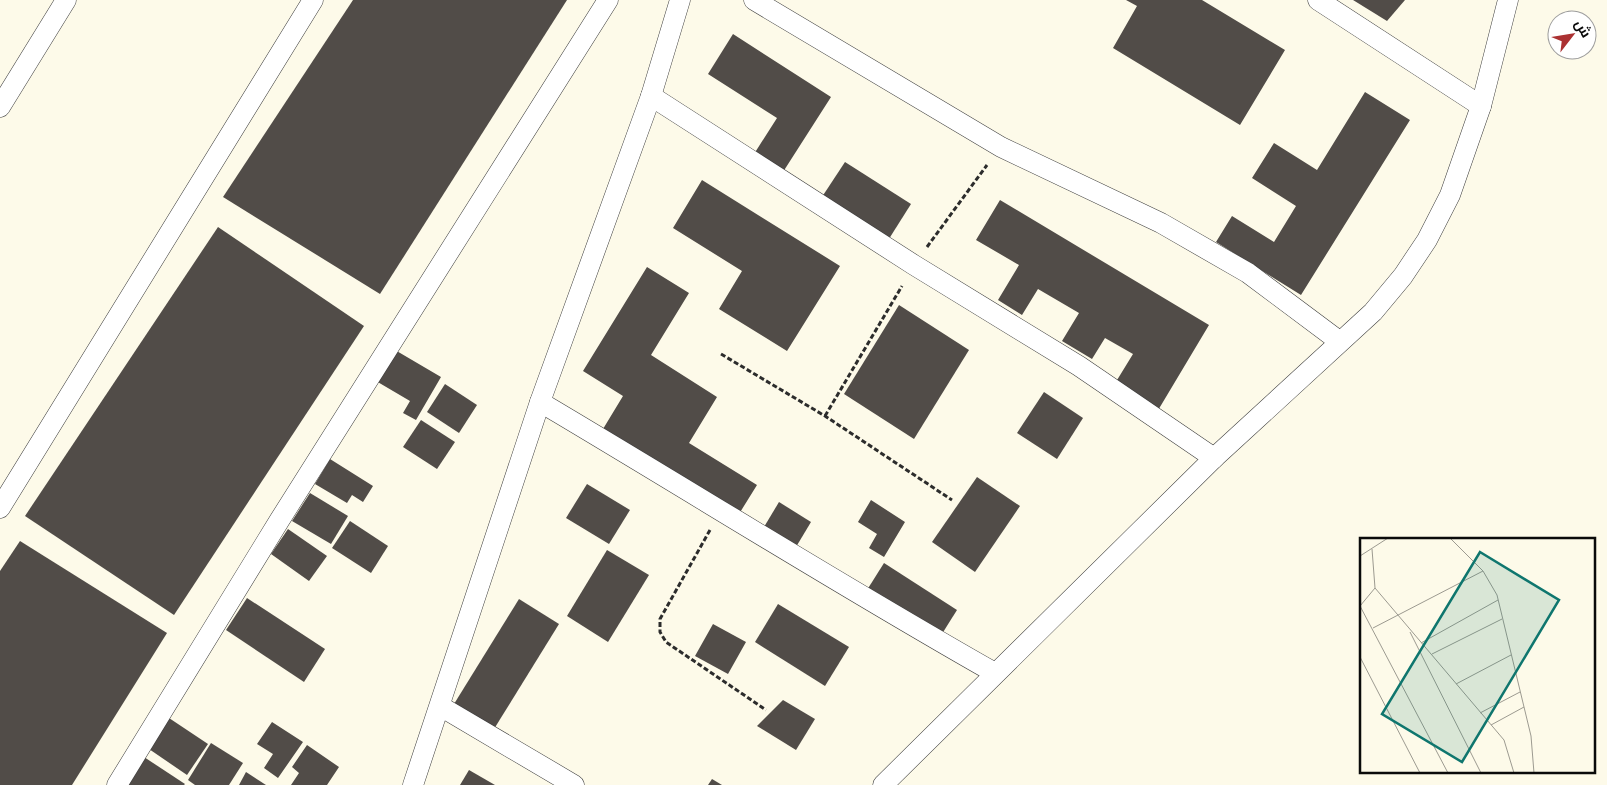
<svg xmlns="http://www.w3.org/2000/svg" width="1607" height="785" font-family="'IBM Plex Serif',Cairo,serif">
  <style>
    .building { fill: #514c48 }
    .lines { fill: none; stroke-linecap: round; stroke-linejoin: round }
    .minor-casing { stroke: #3d3d3d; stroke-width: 21 }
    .path { stroke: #2c2c2c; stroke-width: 3; stroke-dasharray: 5 2.5; stroke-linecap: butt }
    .minor { stroke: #fff; stroke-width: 20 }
    .inset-road { fill: none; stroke: #9c9a90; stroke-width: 1 }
    .view { fill: #0f766e; fill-opacity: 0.15; stroke: #0f766e; stroke-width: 2.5 }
    .inset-edge { fill: none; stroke: #0a0a0a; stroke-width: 2.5 }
  </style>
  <rect width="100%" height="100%" fill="#fdfae9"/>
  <g class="building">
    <path d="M353,0H567L380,294L223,197Z"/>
    <path d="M1126,0H1202L1285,50L1240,125L1113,48L1137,6Z"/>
    <path d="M1353,0H1405L1387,21Z"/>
    <path d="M733,34L831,97L783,172L754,154L777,118L708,74Z"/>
    <path d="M1365,92L1410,120L1301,295L1216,242L1232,216L1274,242L1296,206L1252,178L1274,143L1317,170Z"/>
    <path d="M845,162L911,204L887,242L818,203Z"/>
    <path d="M702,180L840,266L787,351L719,309L742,271L673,228Z"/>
    <path d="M1000,200L1209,325L1157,412L1114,385L1133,354L1105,338L1092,359L1062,341L1079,313L1038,289L1022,315L998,300L1019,265L976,240Z"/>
    <path d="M218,227L364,326L174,615L25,516Z"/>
    <path d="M647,267L689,293L651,355L717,397L689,443L757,485L739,514L603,429L623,396L583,371Z"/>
    <path d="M899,305L969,350L914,439L844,394Z"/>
    <path d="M395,350L441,377L416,420L403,413L410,401L376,381Z"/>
    <path d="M445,384L477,405L459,433L427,412Z"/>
    <path d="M1044,392L1083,418L1057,459L1017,433Z"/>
    <path d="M421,420L455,442L437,469L403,447Z"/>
    <path d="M330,459L373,486L363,502L352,495L347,503L315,484Z"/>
    <path d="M977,477L1020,506L975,572L932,542Z"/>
    <path d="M587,484L630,510L609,544L566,518Z"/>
    <path d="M310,493L348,516L331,544L292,521Z"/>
    <path d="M871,500L905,522L884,557L869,548L877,534L858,522Z"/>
    <path d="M779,502L811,522L796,547L764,527Z"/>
    <path d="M350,521L388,546L371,573L332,548Z"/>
    <path d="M288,529L327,556L309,581L271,554Z"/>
    <path d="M20,541L167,633L72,785H0V571Z"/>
    <path d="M607,550L649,575L608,642L567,616Z"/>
    <path d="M884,563L957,610L940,637L867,590Z"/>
    <path d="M247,598L325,649L304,682L226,630Z"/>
    <path d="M519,599L559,624L494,729L454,704Z"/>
    <path d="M778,604L849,647L825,686L755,642Z"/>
    <path d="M713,624L746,642L728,674L695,656Z"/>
    <path d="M783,700L815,719L796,750L757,726Z"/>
    <path d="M169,718L208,744L187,775L149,749Z"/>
    <path d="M272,722L303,742L278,778L264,768L273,754L257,744Z"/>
    <path d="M211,743L243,763L229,785H195L188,780Z"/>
    <path d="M307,745L339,767L327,785H291L299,773L292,767Z"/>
    <path d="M144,757L185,784L184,785H127Z"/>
    <path d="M469,770L495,785H460Z"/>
    <path d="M246,772L266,785H239Z"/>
    <path d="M712,779L722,785H708Z"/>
  </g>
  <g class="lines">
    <defs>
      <g id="minor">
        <path d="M754,0L1001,147L1161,223L1248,273L1339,341"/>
        <path d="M1318,0L1481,106"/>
        <path d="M651,96L914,265L1079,366L1214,458"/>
        <path d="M0,107L66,0"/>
        <path d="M540,402C692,492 841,586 995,673"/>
        <path d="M0,508L313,0"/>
        <path d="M440,706L574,785"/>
        <path d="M117,785L279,521L608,0"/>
        <path d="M413,785L540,402L651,96L680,0"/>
        <path d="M883,785L1214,458L1373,312L1403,276L1427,240L1450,195L1481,106L1508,0"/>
      </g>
    </defs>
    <use href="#minor" class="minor-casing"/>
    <g class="path">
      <path d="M927,247L987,165"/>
      <path d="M721,354L825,416L952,500"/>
      <path d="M825,416L902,286"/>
      <path d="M710,530L660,619V632L666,642L766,710"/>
    </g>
    <use href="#minor" class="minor"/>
  </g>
  <g transform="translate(1360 538)">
    <rect width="235" height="235" fill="#fdfae9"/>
    <path class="inset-road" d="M90,0L123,33L137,57L171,198L174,235M0,18L28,0M15,50L144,202L154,235M0,68L88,235M0,68L15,50L12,11M13,90L123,33M50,94L121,235M61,105L138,62M72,116L142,81M0,119L60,235M96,146L151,117M120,175L160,154M131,187L164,169"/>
    <path class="view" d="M120,14L199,62L102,224L22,176Z"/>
    <rect width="235" height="235" class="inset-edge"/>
  </g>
  <g transform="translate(1572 35) rotate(59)"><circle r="24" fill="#ffffff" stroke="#9d9d9d"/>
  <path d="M0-4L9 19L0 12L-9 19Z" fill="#ab3132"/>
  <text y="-8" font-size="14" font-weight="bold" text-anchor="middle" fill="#0a0a0a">ش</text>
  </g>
</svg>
